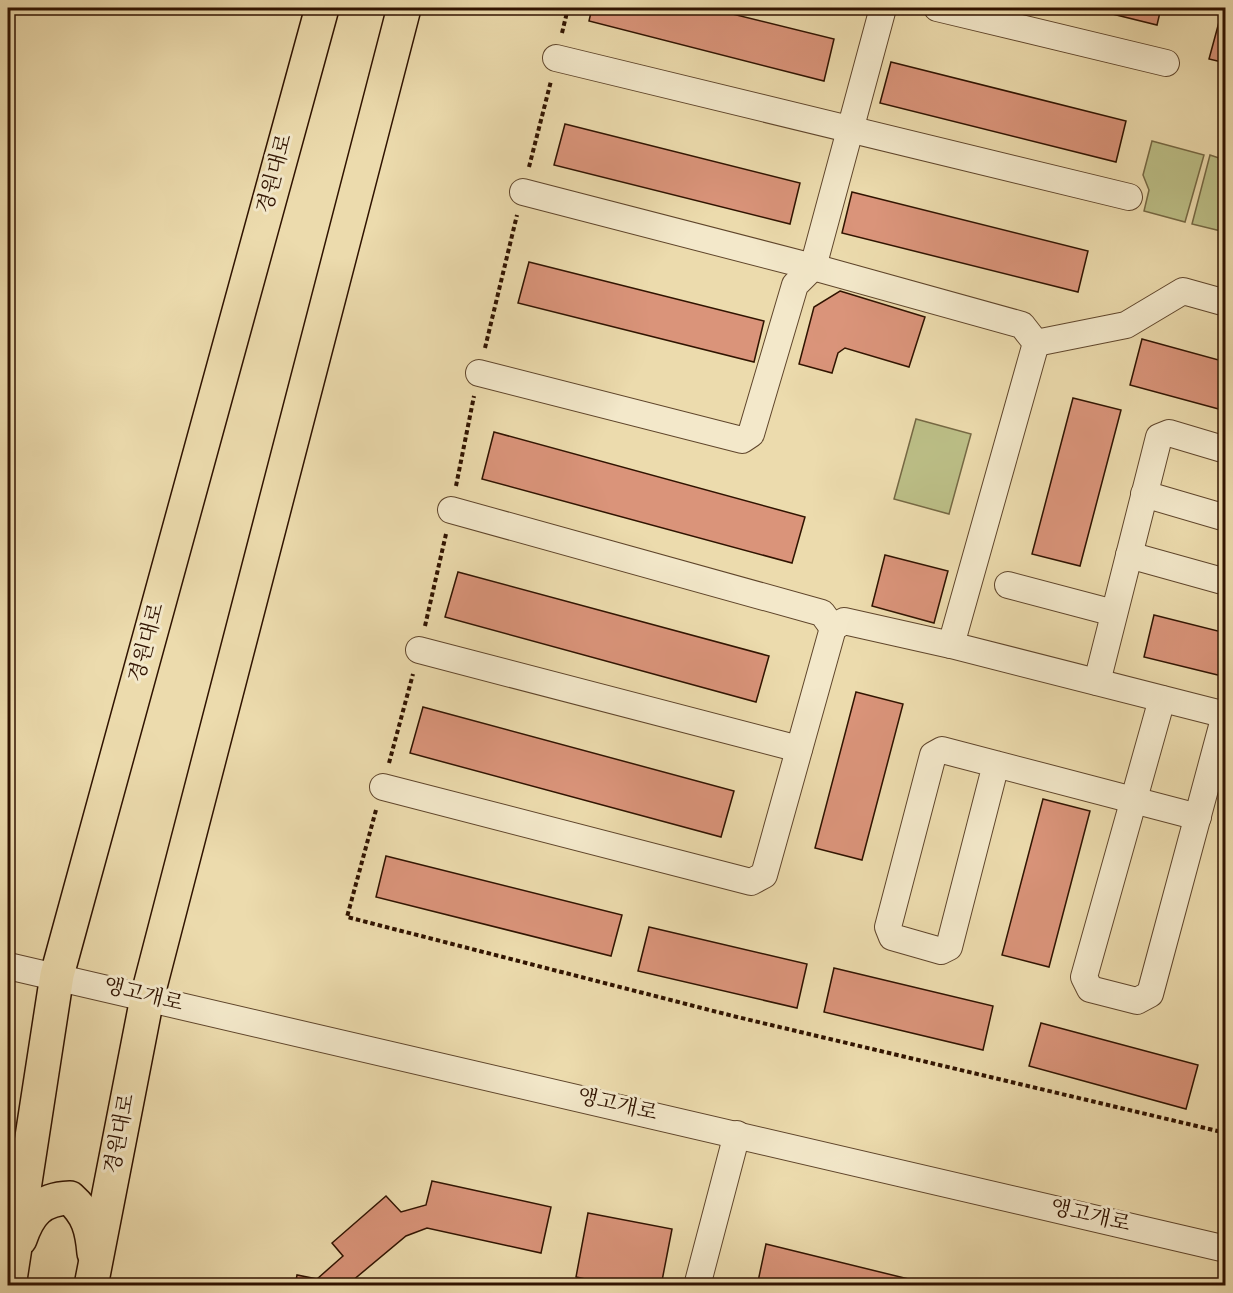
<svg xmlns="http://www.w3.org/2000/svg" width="1233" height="1293" font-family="'Sorts Mill Goudy','Noto Serif KR',serif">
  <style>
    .green { fill: #bcbf87; stroke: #766944; stroke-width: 1.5 }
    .building { fill: #da947a; stroke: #301300; stroke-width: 1.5 }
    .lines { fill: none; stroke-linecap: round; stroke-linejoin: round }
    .minor-casing { stroke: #5f452b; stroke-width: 28 }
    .major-casing { stroke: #301300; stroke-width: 36 }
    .path { stroke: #301300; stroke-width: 4; stroke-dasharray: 4.5 3; stroke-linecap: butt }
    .minor { stroke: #f3e8ca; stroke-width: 26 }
    .major { stroke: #ecdbad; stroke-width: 33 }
    .labels { text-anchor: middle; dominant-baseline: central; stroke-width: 6; stroke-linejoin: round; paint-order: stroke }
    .street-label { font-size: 21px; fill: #301300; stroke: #f3e8ca }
  </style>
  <rect width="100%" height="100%" fill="#ecdbad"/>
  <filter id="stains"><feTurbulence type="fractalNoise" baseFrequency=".00333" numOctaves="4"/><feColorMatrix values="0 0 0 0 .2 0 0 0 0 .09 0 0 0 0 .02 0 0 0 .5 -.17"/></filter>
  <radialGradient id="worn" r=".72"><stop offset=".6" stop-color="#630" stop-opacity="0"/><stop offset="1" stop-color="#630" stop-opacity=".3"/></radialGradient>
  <g class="green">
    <path d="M1152,141L1204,155L1185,222L1144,211L1149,190L1143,175Z"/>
    <path d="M1210,155L1225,160V232L1192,224Z"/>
    <path d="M916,419L971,434L949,514L894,499Z"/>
  </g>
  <g class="building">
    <path d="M592,8H708L834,39L824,81L589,21Z"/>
    <path d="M1088,8H1161L1157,25Z"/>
    <path d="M1222,11L1226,12V63L1209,59Z"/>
    <path d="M891,62L1126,121L1116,162L880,103Z"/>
    <path d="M565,124L800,183L790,224L554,165Z"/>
    <path d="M852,192L1088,251L1078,292L842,233Z"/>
    <path d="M529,262L764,321L754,362L518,303Z"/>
    <path d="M840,291L925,317L909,367L845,348L838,353L832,373L799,364L814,307Z"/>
    <path d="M1142,339L1226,362V411L1130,385Z"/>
    <path d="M1073,398L1121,410L1080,566L1032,554Z"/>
    <path d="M494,432L805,517L792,563L482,479Z"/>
    <path d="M885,555L948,571L934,623L872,606Z"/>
    <path d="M458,572L769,656L756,702L445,617Z"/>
    <path d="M1154,615L1226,633V677L1144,657Z"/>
    <path d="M856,692L903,704L862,860L815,848Z"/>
    <path d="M423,707L734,791L721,837L410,753Z"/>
    <path d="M1043,799L1090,811L1049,967L1002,955Z"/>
    <path d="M386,856L622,915L611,956L376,897Z"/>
    <path d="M649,927L807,964L797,1008L638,971Z"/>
    <path d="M834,968L993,1006L983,1050L824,1012Z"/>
    <path d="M1041,1023L1198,1065L1186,1109L1029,1066Z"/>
    <path d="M432,1181L551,1207L541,1253L427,1228L406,1236L346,1286H295L297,1275L317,1279L343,1256L332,1243L386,1196L401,1212L426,1205Z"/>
    <path d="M588,1213L672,1229L661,1286H618L576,1277Z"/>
    <path d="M766,1244L937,1286H757Z"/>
  </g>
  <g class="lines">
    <defs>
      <g id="minor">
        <path d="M883,8L813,267L1022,325L1036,343L951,645L1226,715"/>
        <path d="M937,8L1166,63"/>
        <path d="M556,58L1129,197"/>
        <path d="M1036,343L1126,325L1183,291L1226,303"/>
        <path d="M479,373L742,440L751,434L795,285L813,267L523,192"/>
        <path d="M1144,494L1226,518"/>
        <path d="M451,510L822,613L833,628"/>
        <path d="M1129,555L1226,582"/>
        <path d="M1008,585L1114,613"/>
        <path d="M419,650L799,749"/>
        <path d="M1097,682L1159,437L1169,433L1226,450"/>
        <path d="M1162,699L1084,977L1090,989L1137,1001L1150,994L1225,715"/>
        <path d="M996,764L949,947L941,951L892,937L888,927L933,755L942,750L1198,817"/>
        <path d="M383,787L751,882L764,875L833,628L844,621L951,645"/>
        <path d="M8,966L1226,1249"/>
        <path d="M697,1286L737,1134"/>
      </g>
      <g id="major">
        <path d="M20,1239C29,1213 40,1199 70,1198C88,1214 92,1229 94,1253"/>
        <path d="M9,1286L57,975L322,8"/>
        <path d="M91,1286L147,998L404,8"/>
      </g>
    </defs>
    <use href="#minor" class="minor-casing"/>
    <use href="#major" class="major-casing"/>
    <g class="path">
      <path d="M562,33L568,8"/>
      <path d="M529,167L551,81"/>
      <path d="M485,348L517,215"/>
      <path d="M456,486L474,396"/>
      <path d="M425,626L446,534"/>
      <path d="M389,763L413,674"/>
      <path d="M376,810L347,917L733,1016L1226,1133"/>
    </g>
    <use href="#minor" class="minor"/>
    <use href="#major" class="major"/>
  </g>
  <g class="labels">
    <g class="street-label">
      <text transform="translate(276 174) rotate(-75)">경원대로</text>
      <text transform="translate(148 643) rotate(-75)">경원대로</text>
      <text transform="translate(143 996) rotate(14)">앵고개로</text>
      <text transform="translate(617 1106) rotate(13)">앵고개로</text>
      <text transform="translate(121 1134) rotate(-79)">경원대로</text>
      <text transform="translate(1090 1217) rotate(13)">앵고개로</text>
    </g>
  </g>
  <rect width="1233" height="1293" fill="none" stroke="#ecdbad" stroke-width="30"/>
  <rect x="9" y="9" width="1215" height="1275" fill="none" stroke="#301300" stroke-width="3"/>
  <rect x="15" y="15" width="1203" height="1263" fill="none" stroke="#301300" stroke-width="1.5"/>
  <rect width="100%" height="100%" filter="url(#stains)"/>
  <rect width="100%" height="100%" fill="url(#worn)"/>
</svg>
